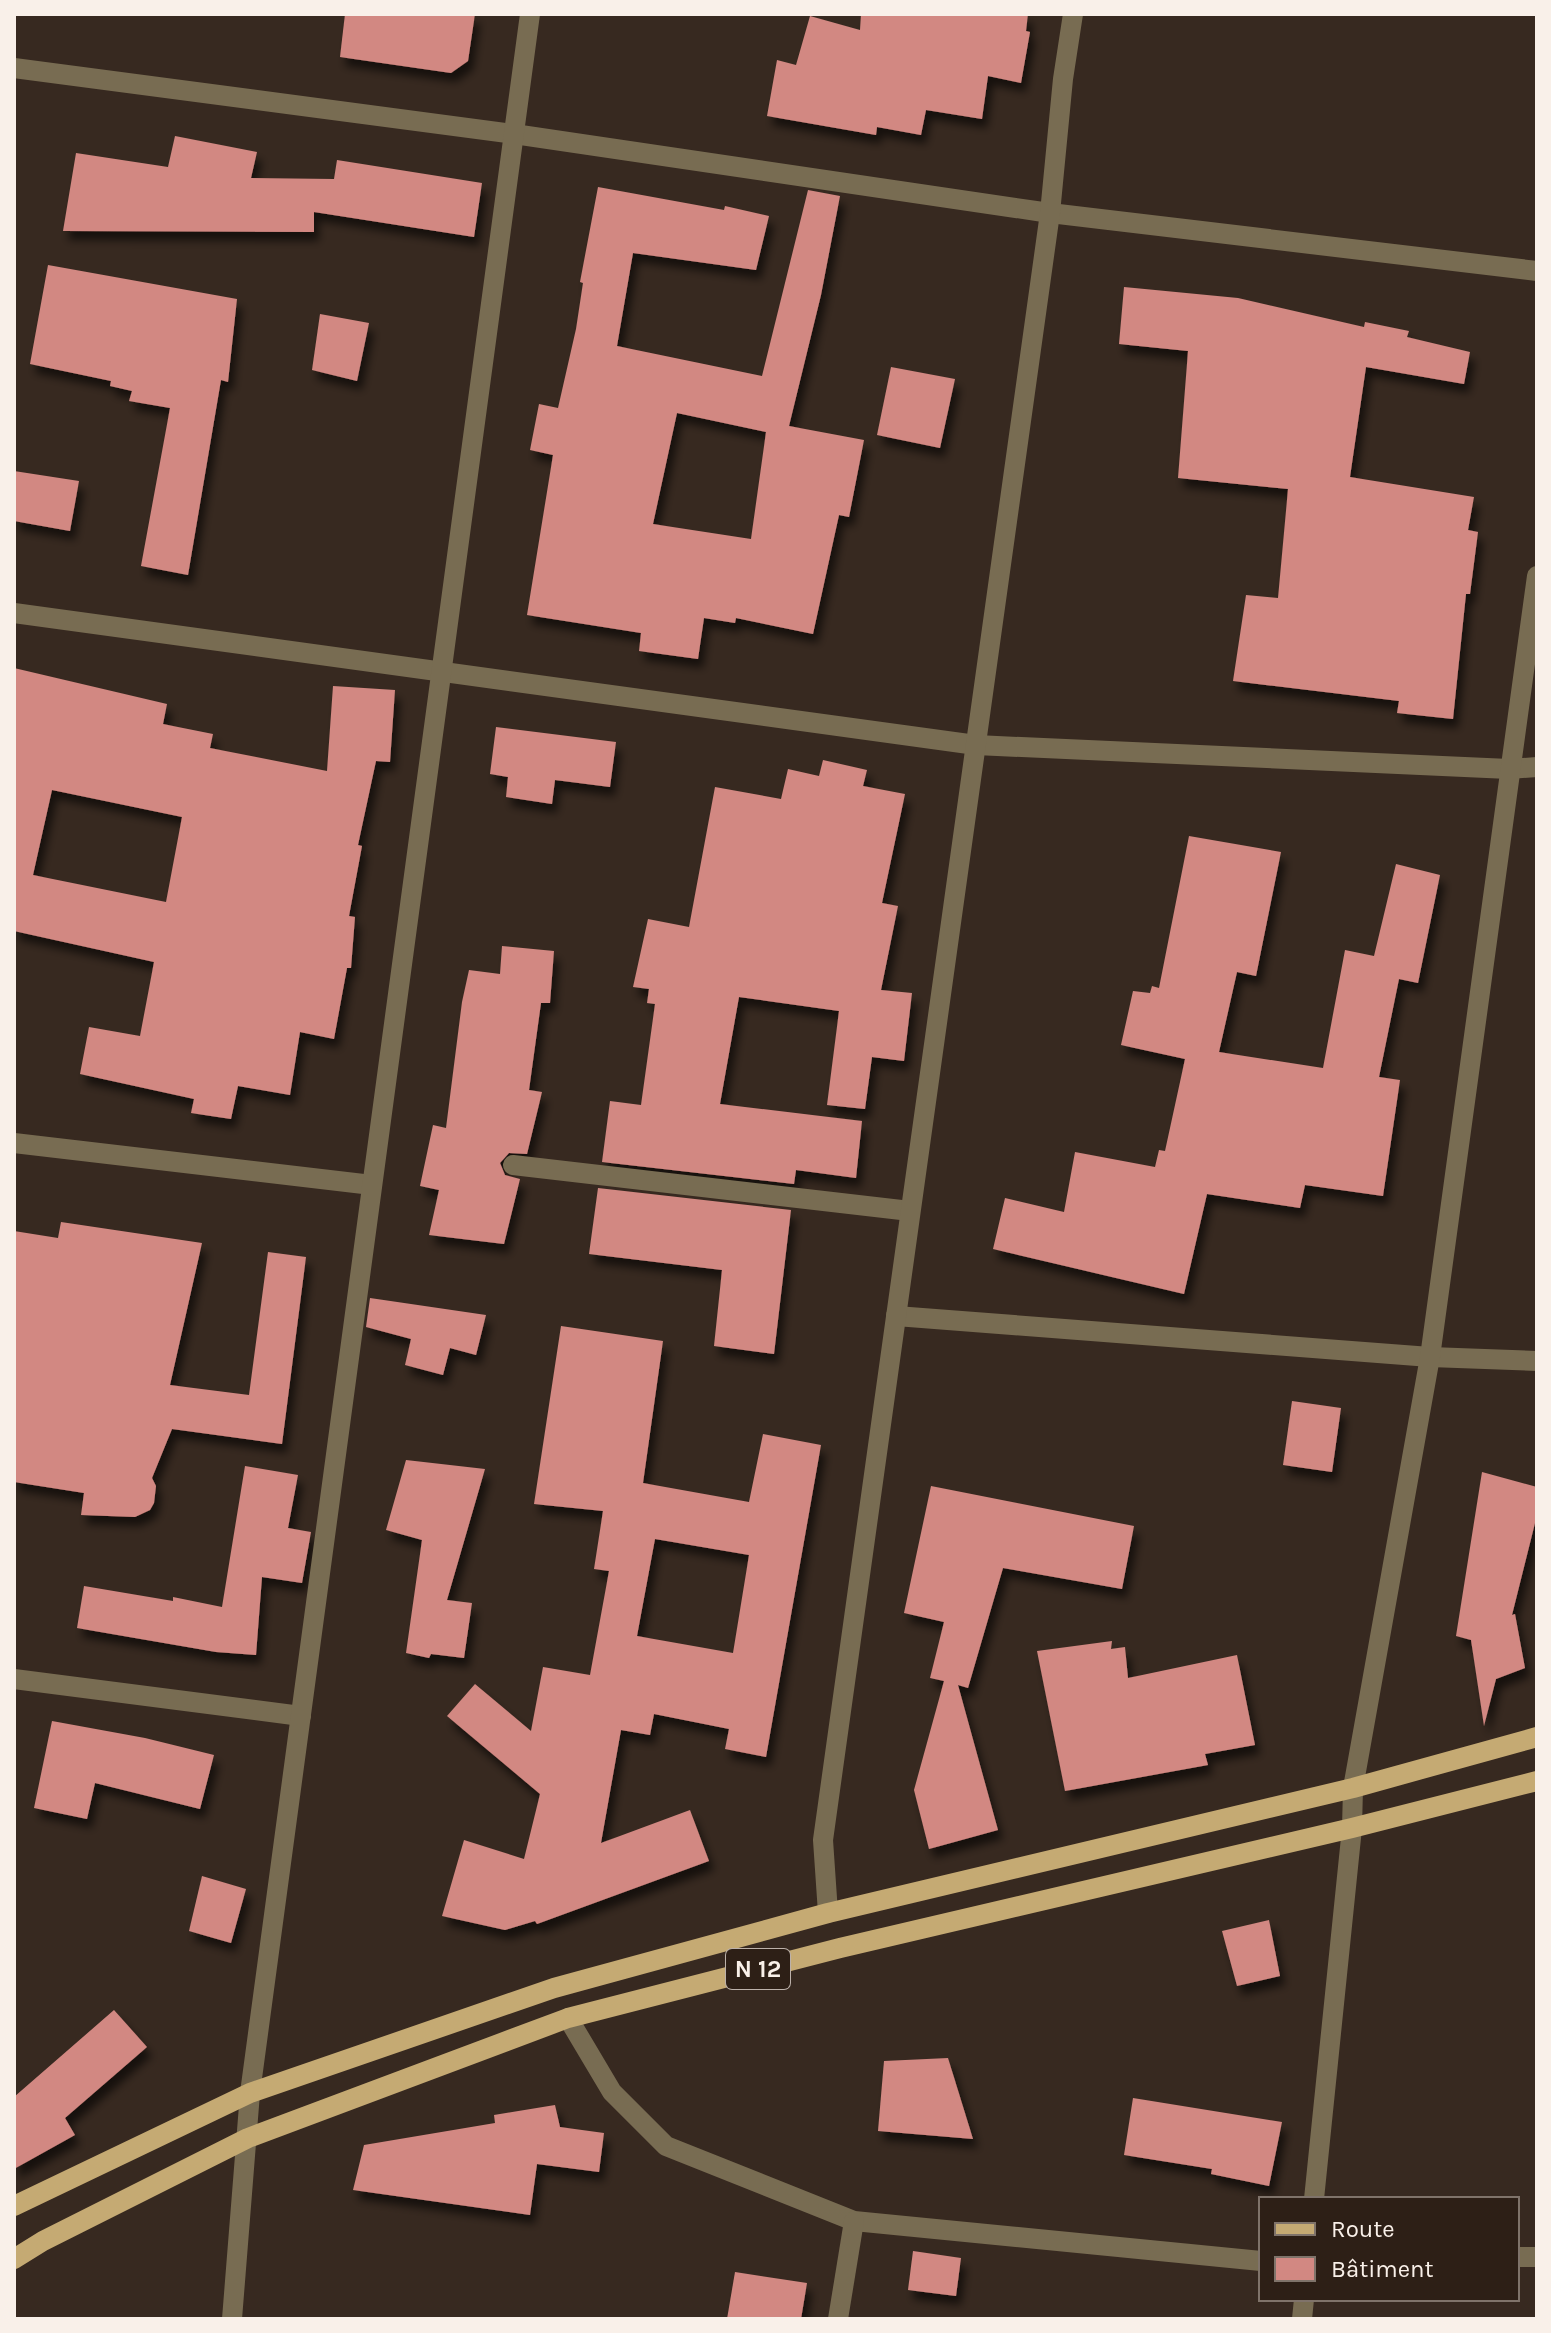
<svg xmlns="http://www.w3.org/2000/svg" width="1551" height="2333" font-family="Karla,sans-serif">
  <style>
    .building { fill: #d28882; fill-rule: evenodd; filter: url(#shadow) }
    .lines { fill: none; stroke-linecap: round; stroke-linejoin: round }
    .minor { stroke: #786c52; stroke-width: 20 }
    .major { stroke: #c5aa73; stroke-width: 20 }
    .labels { text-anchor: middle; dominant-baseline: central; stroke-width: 8; stroke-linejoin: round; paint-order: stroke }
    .shield { fill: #2d1f16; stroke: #bcb1aa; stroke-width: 2 }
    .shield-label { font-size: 24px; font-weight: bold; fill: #f9f0e9 }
  </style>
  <defs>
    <filter id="shadow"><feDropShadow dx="5" dy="9" stdDeviation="4" flood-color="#0009"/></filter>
  </defs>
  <rect width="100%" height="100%" fill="#372920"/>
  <g class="building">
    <path d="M345,14H475L468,61L451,73L340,57Z"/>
    <path d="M861,14H1028L1026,31L1030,32L1021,83L988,76L982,119L926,110L921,135L877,127L876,135L767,116L777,60L796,65L810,16L860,30Z"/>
    <path d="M175,136L257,152L251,178L334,179L337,160L482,183L474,237L314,212V232L63,231L76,153L168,167Z"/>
    <path d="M598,187L724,210L725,206L769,216L756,270L633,253L617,346L762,376L808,190L840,196L821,295L789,426L864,440L849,517L839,515L813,634L736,618L735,623L704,618L698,659L639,651L641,633L527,615L553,455L530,450L539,404L558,408L576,329L583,283L580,282ZM677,413L766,432L751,539L653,524Z"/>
    <path d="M48,265L237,299L228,382L221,380L188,575L141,566L170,408L129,401L132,391L110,386L111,381L30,364Z"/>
    <path d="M1124,287L1238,298L1364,327L1365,322L1409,331L1407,337L1470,352L1464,384L1366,367L1350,477L1474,497L1468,530L1478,532L1470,594H1466L1453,719L1397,713L1399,701L1233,681L1246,595L1278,598L1288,489L1178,478L1188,351L1119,344Z"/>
    <path d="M320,314L369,323L357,381L312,370Z"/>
    <path d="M891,367L955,379L940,448L877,435Z"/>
    <path d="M14,471L79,481L70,531L14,521Z"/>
    <path d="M14,668L167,704L163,724L213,734L210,748L327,771L333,686L395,690L390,762L376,761L358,845L362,846L349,916L355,917L351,968H347L334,1039L300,1032L290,1095L238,1086L231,1119L191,1113L194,1099L80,1074L89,1027L140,1036L154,962L14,931ZM52,790L182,817L166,902L33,875Z"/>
    <path d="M496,727L616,742L610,787L555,780L552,804L506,797L508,777L490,774Z"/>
    <path d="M823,760L867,770L863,786L905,794L882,903L898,906L881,990L912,993L904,1061L872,1057L865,1109L827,1105L839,1011L739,997L720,1104L862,1121L856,1178L796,1170L794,1184L602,1162L610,1101L641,1105L655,1004L647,1003L649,989L633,987L648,919L689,927L715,787L781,799L788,769L819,776Z"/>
    <path d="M1189,836L1281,852L1256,976L1237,972L1219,1052L1323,1068L1345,950L1374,956L1396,864L1440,875L1418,983L1399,979L1379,1077L1400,1080L1383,1196L1305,1185L1300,1208L1207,1194L1184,1294L993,1249L1005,1198L1064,1212L1075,1152L1155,1167L1159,1150L1165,1151L1185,1059L1121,1045L1133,991L1150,993L1152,986L1159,988Z"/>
    <path d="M502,946L554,951L550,1003H541L529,1090L542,1092L527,1154L509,1153L500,1163L505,1175L520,1179L504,1244L429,1235L439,1190L420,1186L433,1125L446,1128L462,1002L469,970L500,974Z"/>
    <path d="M598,1188L791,1210L774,1354L714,1346L722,1270L589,1254Z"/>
    <path d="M61,1222L202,1243L170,1385L249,1395L268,1252L306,1257L282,1444L172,1429L152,1478L156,1486L154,1503L150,1510L135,1517L81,1515L84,1493L14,1482V1231L58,1238Z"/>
    <path d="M370,1298L486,1315L476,1355L450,1348L443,1375L405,1365L411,1339L366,1327Z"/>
    <path d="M561,1326L663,1341L643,1483L749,1502L763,1434L821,1445L766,1757L725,1749L729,1729L654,1714L650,1735L621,1730L601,1843L690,1810L709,1861L537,1924L535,1921L505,1930L442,1916L464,1840L524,1859L540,1794L447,1716L475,1684L531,1731L543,1667L590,1675L609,1571L594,1569L603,1511L534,1504ZM655,1539L749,1555L733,1653L637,1636Z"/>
    <path d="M1292,1401L1341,1408L1332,1472L1283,1465Z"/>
    <path d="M406,1460L485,1469L447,1600L472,1603L464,1658L431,1654L429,1658L406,1653L422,1540L386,1530Z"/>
    <path d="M245,1466L298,1475L288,1528L311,1532L302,1583L262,1577L256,1655L216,1652L77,1628L84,1586L173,1601V1597L222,1607Z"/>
    <path d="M1482,1472L1537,1487V1515L1512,1615L1515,1614L1525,1668L1496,1679L1484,1726L1471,1640L1456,1636Z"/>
    <path d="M931,1486L1134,1526L1122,1589L1003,1568L968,1688L958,1685L998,1830L929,1849L914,1790L944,1681L930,1678L944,1622L904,1613Z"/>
    <path d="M1112,1641L1111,1649L1125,1647L1128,1678L1237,1655L1255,1745L1205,1754L1208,1765L1065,1791L1037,1651Z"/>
    <path d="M52,1721L145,1738L214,1755L200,1809L95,1783L87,1819L34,1808Z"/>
    <path d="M202,1876L246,1889L231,1943L189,1931Z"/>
    <path d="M1269,1920L1280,1976L1237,1986L1222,1931Z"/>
    <path d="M114,2010L147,2047L65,2118L75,2135L14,2169V2097Z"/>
    <path d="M948,2058L973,2139L878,2131L884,2061Z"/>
    <path d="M1133,2098L1282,2122L1269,2186L1211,2174L1212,2169L1124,2155Z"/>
    <path d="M555,2105L560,2127L604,2133L599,2172L537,2164L530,2215L353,2190L364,2145L495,2123L494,2115Z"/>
    <path d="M913,2251L961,2258L956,2296L908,2290Z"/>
    <path d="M735,2272L807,2283L801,2319H727Z"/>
  </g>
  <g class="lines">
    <g class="minor">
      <path d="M14,68L514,134L1050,213L1537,271"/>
      <path d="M14,613L976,745L1509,769L1537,767"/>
      <path d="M14,1143L372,1185"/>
      <path d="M513,1165L910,1211"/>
      <path d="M896,1316L1430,1357L1537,1361"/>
      <path d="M14,1679L301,1716"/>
      <path d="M828,1913L823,1840L1050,213L1063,79L1073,14"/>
      <path d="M568,2018L612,2092L666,2146L854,2221L1261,2261"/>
      <path d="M1314,2199L1352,1828L1353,1788L1430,1357L1537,576"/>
      <path d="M1517,2257H1537"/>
      <path d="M232,2319L250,2093L530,14"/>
      <path d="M838,2319L854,2221"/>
      <path d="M1302,2319L1304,2299"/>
    </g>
    <g class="major">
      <path d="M14,2206L250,2093L554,1988L828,1913L1353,1788L1537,1737"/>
      <path d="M14,2259L43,2241L248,2138L568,2018L840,1948L1352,1828L1537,1781"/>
    </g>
  </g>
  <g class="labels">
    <rect class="shield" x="726" y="1949" width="64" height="40" rx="6"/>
    <g class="shield-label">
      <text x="758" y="1969">N 12</text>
    </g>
  </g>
  <rect width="1551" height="2333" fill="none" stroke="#f9f0e9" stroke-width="32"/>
  <rect x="1259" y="2197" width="260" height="104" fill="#2d1f16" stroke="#7f736a" stroke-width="2"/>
  <rect x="1275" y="2223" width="40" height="12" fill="#c5aa73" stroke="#7f736a" stroke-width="2"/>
  <text x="1331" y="2237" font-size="24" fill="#f9f0e9">Route</text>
  <rect x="1275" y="2257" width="40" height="24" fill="#d28882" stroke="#7f736a" stroke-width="2"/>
  <text x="1331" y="2277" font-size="24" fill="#f9f0e9">Bâtiment</text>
</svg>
